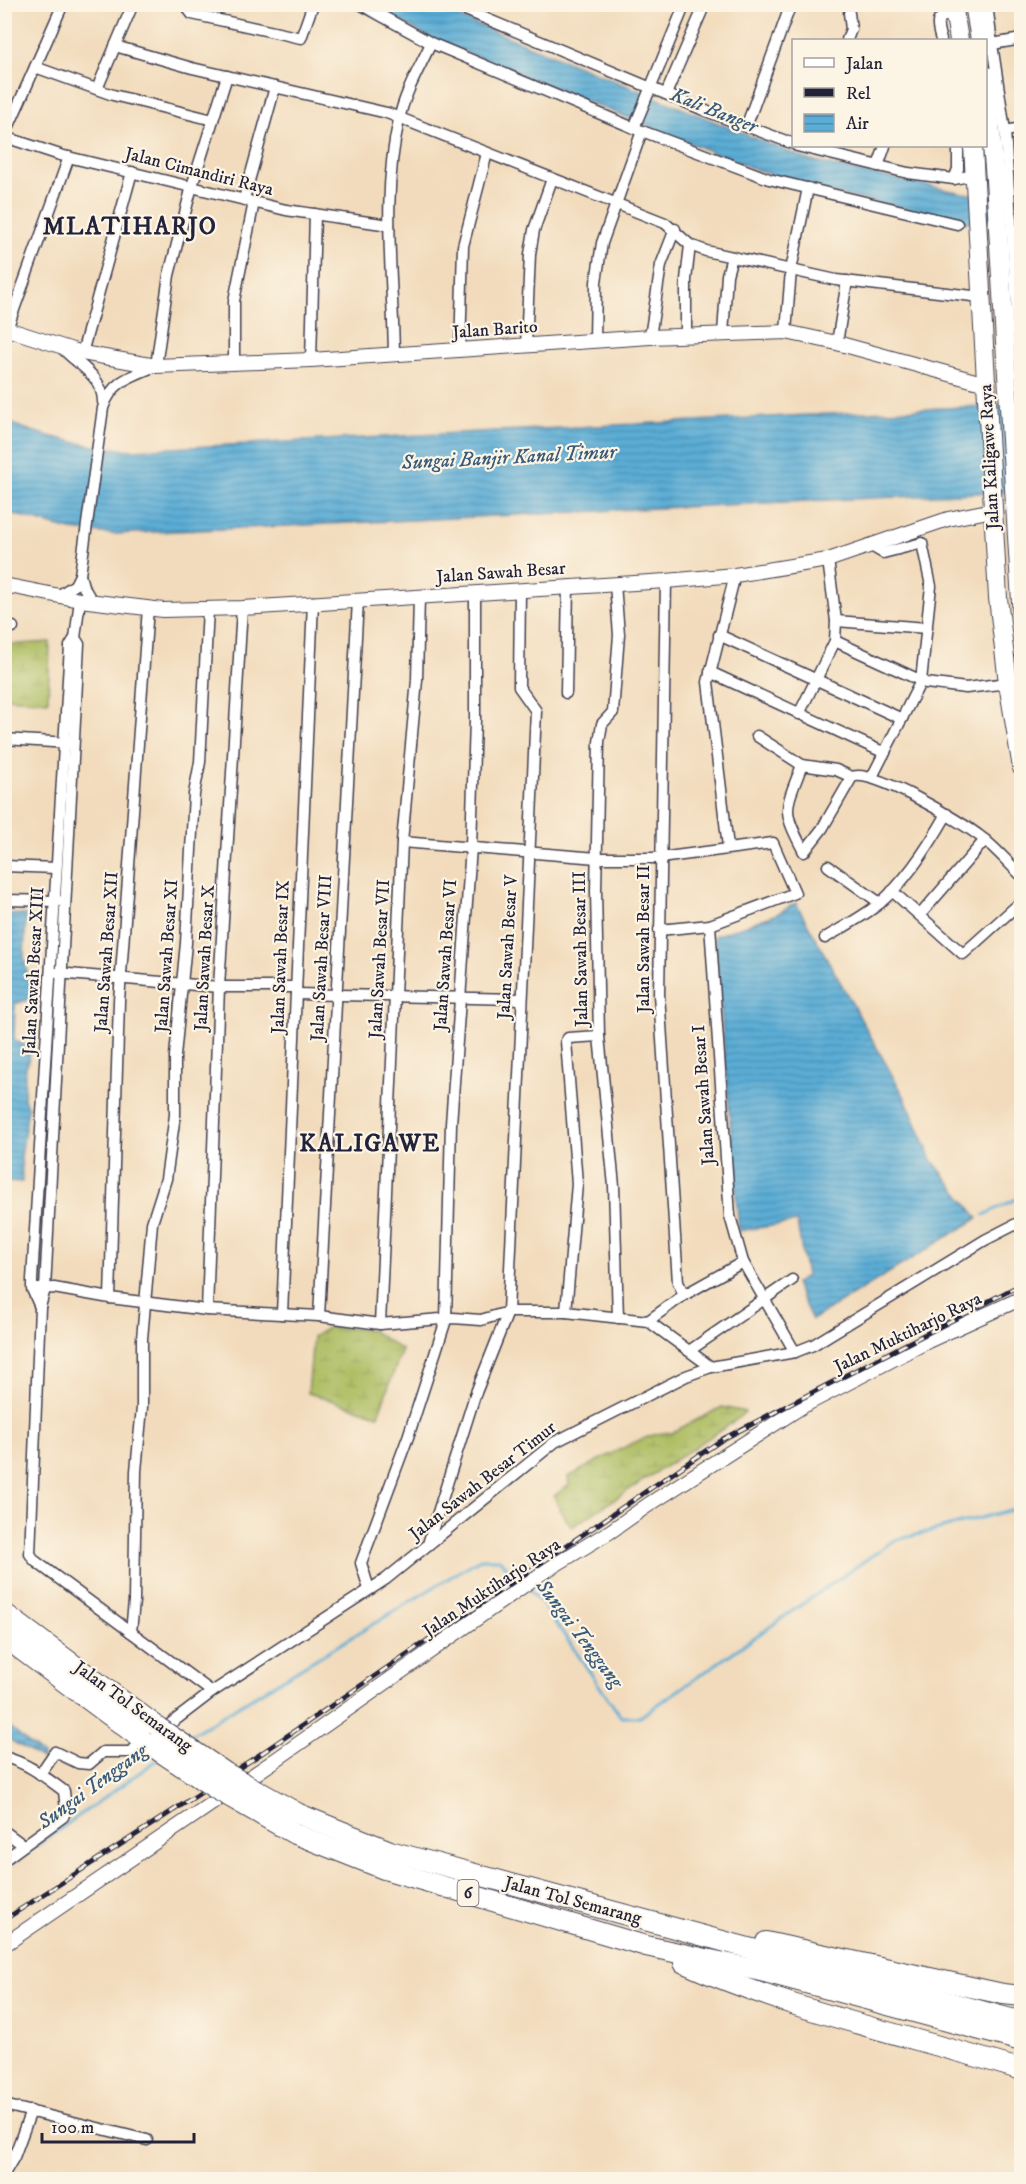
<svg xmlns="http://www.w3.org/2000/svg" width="1026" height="2184" font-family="'IM FELL DW Pica',serif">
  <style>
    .wetland { fill: url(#wetland-marsh); stroke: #666f4d; stroke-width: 1.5 }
    .water { fill: url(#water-rules); stroke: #3e6888; stroke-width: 1.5 }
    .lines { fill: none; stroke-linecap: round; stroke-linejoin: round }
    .stream { stroke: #5badd6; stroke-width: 3 }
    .minor-casing { stroke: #413e4e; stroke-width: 13 }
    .tertiary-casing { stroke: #413e4e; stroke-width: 16 }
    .trunk-casing { stroke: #413e4e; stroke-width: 20 }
    .motorway-casing { stroke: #413e4e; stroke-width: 22 }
    .minor { stroke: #fff; stroke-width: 10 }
    .tertiary { stroke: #fff; stroke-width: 14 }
    .trunk { stroke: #fff; stroke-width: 18 }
    .motorway { stroke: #fff; stroke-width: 20 }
    .rail-casing { stroke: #22223b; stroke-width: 5 }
    .rail { stroke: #fcf5e5; stroke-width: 3; stroke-dasharray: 9; stroke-linecap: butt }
    .motorway-bridge-casing { stroke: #413e4e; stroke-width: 22; stroke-linecap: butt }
    .motorway-bridge { stroke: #fff; stroke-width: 20 }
    .labels { text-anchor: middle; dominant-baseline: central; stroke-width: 4.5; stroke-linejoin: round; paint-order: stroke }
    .shield { fill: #fcf5e5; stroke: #63616e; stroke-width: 1.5 }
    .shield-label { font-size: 16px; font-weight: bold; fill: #22223b }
    .street-label { font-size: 18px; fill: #22223b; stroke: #fcf5e5 }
    .water-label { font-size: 20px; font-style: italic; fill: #395a79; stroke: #fcf5e5 }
    .district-label { font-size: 24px; font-weight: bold; letter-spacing: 1.5px; fill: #22223b; stroke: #fcf5e5 }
  </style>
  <defs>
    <pattern id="wetland-marsh" width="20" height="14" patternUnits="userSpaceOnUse" patternTransform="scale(1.5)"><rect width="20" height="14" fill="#abbc5f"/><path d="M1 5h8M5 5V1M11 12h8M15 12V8" fill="none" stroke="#93a153"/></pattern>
    <pattern id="water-rules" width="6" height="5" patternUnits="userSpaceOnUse" patternTransform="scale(1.5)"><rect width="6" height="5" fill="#5badd6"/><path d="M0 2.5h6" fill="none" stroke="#4b8caf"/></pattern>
  </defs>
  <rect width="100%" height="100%" fill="#fcf5e5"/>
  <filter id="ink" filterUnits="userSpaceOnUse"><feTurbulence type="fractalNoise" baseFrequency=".0167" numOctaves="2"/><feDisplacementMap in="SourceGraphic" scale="12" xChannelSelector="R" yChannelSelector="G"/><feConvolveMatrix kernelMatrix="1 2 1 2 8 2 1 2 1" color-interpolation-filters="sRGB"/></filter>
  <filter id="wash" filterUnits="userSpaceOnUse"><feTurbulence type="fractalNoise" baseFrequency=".008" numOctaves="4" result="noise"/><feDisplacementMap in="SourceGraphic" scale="24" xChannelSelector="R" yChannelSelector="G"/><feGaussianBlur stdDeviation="1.35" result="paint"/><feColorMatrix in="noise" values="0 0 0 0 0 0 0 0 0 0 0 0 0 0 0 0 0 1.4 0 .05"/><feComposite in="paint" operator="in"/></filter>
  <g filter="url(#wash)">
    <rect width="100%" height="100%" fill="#f2dbbc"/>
    <g class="wetland">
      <path d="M50,642L48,701L5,698V645Z"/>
      <path d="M329,1327L371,1330L402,1350L378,1415L308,1393L313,1337Z"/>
      <path d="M722,1407L745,1412L735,1421L572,1527L561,1512L554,1496L569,1485L568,1477C588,1467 652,1428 671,1433Z"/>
    </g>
    <g class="water">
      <path d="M372,5H430L811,161L962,193L1021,199V220L965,222L814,189L752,168L428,37Z"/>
      <path d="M1021,404V491L113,534L71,530L5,512L4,421C44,437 91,448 133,450Z"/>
      <path d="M796,903L905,1098L932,1160L978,1218L812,1320L795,1284L806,1276L797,1222L739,1231L715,936L777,914Z"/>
      <path d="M5,914L26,915L24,957L31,989L30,999L15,1004L14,1041L27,1045L30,1054L25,1071L24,1099L28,1108L21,1157L22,1182L9,1181L5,1185Z"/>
      <path d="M4,1723L43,1755L42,1759L5,1737Z"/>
    </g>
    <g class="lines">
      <g class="stream">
        <path d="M984,1215L1022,1196"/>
        <path d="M528,1589L542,1603L621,1717H640L893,1541L1022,1507"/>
        <path d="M186,1738L480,1559H499L522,1582"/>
        <path d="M4,1869L157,1760"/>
      </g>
    </g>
  </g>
  <g filter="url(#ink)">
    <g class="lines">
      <defs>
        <g id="minor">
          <path d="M190,4L189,10L192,14L301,38L313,4"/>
          <path d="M360,4L431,43L634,128L769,179L957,224"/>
          <path d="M451,4L706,111L794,144"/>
          <path d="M987,4L992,44L1022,39"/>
          <path d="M847,40L851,29L849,13"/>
          <path d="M941,40C936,24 934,14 955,16"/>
          <path d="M115,46L192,68L387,113L665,223L690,245L706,251L836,280L981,297"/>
          <path d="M986,46L992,44L1005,131L1022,383"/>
          <path d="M35,67L113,95L213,120"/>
          <path d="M97,89L133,4"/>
          <path d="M666,94L705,4"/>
          <path d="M746,127L791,4"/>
          <path d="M634,128L685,4"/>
          <path d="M1005,131L1022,128"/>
          <path d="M4,137L63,4"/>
          <path d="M5,137L60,155L286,210L389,225"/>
          <path d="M797,146L908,173L954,179L974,175"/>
          <path d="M878,166L885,146"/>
          <path d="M954,179L958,169V146"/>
          <path d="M244,199L275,87"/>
          <path d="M7,329L69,157"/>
          <path d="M786,332L791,270L808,188"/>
          <path d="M723,334L727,275L732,257"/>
          <path d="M686,336V280L690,245"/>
          <path d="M650,337L661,265L675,229"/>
          <path d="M595,341L596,282L602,243L642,131"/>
          <path d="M837,343L847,281"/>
          <path d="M526,346L530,254L534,230L552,179"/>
          <path d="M62,348C78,365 103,376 103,402"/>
          <path d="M460,351L463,246L487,153"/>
          <path d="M82,353L132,172"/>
          <path d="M394,355C393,277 381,197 399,120C404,94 420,67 431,43"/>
          <path d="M311,360L315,214"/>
          <path d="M234,364V301L254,202"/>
          <path d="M871,546L883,553L922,543L931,586L921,681L872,777"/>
          <path d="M666,581L659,994L678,1282L684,1295"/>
          <path d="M615,584L619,635L613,712L602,724L599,742L596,891L599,1036L614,1186L618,1318"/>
          <path d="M58,596L75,585L80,575"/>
          <path d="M92,601L83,586L80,575L103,408C112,381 131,376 156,366L169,275L192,186L227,76"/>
          <path d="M836,621L927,628"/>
          <path d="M4,628L13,627"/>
          <path d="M719,635L902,719"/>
          <path d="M75,638L79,644L45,1289L40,1307L30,1554L35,1561L212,1692L386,1579L555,1442L686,1376L711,1367L795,1352L813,1345L985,1240L1022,1221"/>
          <path d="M835,641L926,683L966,688L1008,683"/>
          <path d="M710,672L885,753"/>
          <path d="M566,693L568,586"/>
          <path d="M799,714L835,641L836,621L828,560"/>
          <path d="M757,736L802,765L836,770L852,777"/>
          <path d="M4,739L69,743"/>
          <path d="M802,765C785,810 781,808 804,852L822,829L852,777C871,767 962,822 981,837C996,848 1008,863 1022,876"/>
          <path d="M402,842L597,858H660L773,843L795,893L710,925L659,930"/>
          <path d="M728,847L708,682L735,575"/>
          <path d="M4,866L56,868"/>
          <path d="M828,866L880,903"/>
          <path d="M892,891L963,954L1022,901"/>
          <path d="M4,900L59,901"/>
          <path d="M920,915L985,840"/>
          <path d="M710,925L730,1216L743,1262L795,1352"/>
          <path d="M825,938C843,927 863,917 880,903C907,880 930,844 947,814"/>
          <path d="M57,973L219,987H296"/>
          <path d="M296,994L522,999"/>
          <path d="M38,1289L54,1288L110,1298L207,1310L319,1316L380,1324L453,1318L481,1320L508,1312H566L648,1321L711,1367"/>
          <path d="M110,1298L119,1001L148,608"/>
          <path d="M40,1307L32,1289V1280L70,646L75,638L80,600"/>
          <path d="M207,1310L219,987L242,608"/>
          <path d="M566,1312L577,1184L566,1041L568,1038L599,1036"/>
          <path d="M282,1314L313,602"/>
          <path d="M319,1316L358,600"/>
          <path d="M648,1321L684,1295L743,1262"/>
          <path d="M380,1324L402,842L417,680L419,597"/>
          <path d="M689,1351L792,1280"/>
          <path d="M428,1544L475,1395L508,1312L536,711L519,687L520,590"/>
          <path d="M369,1589L361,1563L408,1437L446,1320L451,1124L471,847L475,720V593"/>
          <path d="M131,1632L134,1601L136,1471L142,1407V1339L152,1223L166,1179L175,1115V1056L186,943L194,794L200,762L208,609"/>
          <path d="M161,1731L212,1692"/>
          <path d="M4,1757C28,1763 45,1777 64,1791L66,1810L63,1817L4,1860"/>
          <path d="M40,1774L55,1752L78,1763L89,1764L103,1752H129L148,1741"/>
          <path d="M4,1831L23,1845"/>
          <path d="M4,2105L147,2140"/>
          <path d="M4,2174L14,2157L31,2111"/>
        </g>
        <g id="tertiary">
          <path d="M4,328L82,353L156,366L311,360L650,337L786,332L837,343L986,384"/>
          <path d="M4,585L80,600L163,610L242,608L666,581L735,575L828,560L948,519L993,510"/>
          <path d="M4,1945L274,1761L540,1574L611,1531L648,1505L801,1407L928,1341L1022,1298"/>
        </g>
        <g id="trunk">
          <path d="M949,4L955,16L959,40"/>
          <path d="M974,4L980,40"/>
          <path d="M986,76L995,180L1022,618"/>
          <path d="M973,146L998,598L1008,683L1022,768"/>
        </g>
        <g id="motorway">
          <path d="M4,1613L159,1728"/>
          <path d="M4,1637L144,1741"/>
          <path d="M299,1814L390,1851L1022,2022"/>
          <path d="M293,1833L384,1869L646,1946L757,1970L1022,2041"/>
          <path d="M766,1942L1003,1994L1022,1996"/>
          <path d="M684,1963C793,2012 908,2035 1022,2070"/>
        </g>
      </defs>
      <use href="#minor" class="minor-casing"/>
      <use href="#tertiary" class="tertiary-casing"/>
      <use href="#trunk" class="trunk-casing"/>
      <use href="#motorway" class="motorway-casing"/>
      <use href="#minor" class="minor"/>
      <use href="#tertiary" class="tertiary"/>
      <use href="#trunk" class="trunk"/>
      <use href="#motorway" class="motorway"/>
      <defs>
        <path id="rail" d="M4,1920L259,1755L723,1439L1022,1284"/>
      </defs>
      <use href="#rail" class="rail-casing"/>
      <use href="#rail" class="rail"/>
      <defs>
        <g id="motorway-bridge">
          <path d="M159,1728L226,1773L299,1814"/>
          <path d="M144,1741L216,1789L293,1833"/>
        </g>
      </defs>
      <use href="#motorway-bridge" class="motorway-bridge-casing"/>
      <use href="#motorway-bridge" class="motorway-bridge"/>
    </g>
  </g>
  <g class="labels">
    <rect class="shield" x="457.5" y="1880" width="21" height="26" rx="4.5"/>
    <g class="shield-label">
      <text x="468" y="1893">6</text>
    </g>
    <g class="street-label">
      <text transform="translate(199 172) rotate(14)">Jalan Cimandiri Raya</text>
      <text transform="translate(495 330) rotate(-4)">Jalan Barito</text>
      <text transform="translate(990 457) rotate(-93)">Jalan Kaligawe Raya</text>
      <text transform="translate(501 573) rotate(-4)">Jalan Sawah Besar</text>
      <text transform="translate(644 939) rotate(-90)">Jalan Sawah Besar II</text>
      <text transform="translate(508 947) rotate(-87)">Jalan Sawah Besar V</text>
      <text transform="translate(581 949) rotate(-91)">Jalan Sawah Besar III</text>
      <text transform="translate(107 952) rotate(-86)">Jalan Sawah Besar XII</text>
      <text transform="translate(446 955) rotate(-86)">Jalan Sawah Besar VI</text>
      <text transform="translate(167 956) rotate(-86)">Jalan Sawah Besar XI</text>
      <text transform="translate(281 957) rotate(-88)">Jalan Sawah Besar IX</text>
      <text transform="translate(205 958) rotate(-87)">Jalan Sawah Besar X</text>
      <text transform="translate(322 958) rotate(-87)">Jalan Sawah Besar VIII</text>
      <text transform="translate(380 959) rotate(-87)">Jalan Sawah Besar VII</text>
      <text transform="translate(34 971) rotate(-87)">Jalan Sawah Besar XIII</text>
      <text transform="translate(704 1095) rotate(-94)">Jalan Sawah Besar I</text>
      <text transform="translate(908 1333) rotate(-26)">Jalan Muktiharjo Raya</text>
      <text transform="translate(483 1481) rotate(-38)">Jalan Sawah Besar Timur</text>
      <text transform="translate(492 1588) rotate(-34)">Jalan Muktiharjo Raya</text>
      <text transform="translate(133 1707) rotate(36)">Jalan Tol Semarang</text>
      <text transform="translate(573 1901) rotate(15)">Jalan Tol Semarang</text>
    </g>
    <g class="water-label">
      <text transform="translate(714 111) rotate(22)">Kali Banger</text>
      <text transform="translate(509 458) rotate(-3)">Sungai Banjir Kanal Timur</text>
      <text transform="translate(579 1634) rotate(53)">Sungai Tenggang</text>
      <text transform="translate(93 1787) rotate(-36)">Sungai Tenggang</text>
    </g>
    <g class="district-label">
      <text x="130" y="227">MLATIHARJO</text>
      <text x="370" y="1144">KALIGAWE</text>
    </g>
  </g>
  <rect width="1026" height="2184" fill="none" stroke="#fcf5e5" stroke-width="24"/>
  <rect x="792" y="39" width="195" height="108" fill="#fcf5e5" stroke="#a5a1a1" stroke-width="1.5"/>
  <rect x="804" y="58" width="30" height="9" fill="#ffffff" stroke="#a5a1a1" stroke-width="1.5"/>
  <text x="846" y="69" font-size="18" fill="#22223b">Jalan</text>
  <rect x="804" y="88" width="30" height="9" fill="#22223b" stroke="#a5a1a1" stroke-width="1.5"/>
  <text x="846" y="99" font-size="18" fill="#22223b">Rel</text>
  <rect x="804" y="114" width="30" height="18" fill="url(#water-rules)" stroke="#a5a1a1" stroke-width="1.5"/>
  <text x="846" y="129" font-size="18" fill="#22223b">Air</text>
  <path d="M42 2133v9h152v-9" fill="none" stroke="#22223b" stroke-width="3"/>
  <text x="51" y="2133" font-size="18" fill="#22223b" stroke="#fcf5e5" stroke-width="4.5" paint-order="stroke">100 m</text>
</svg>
